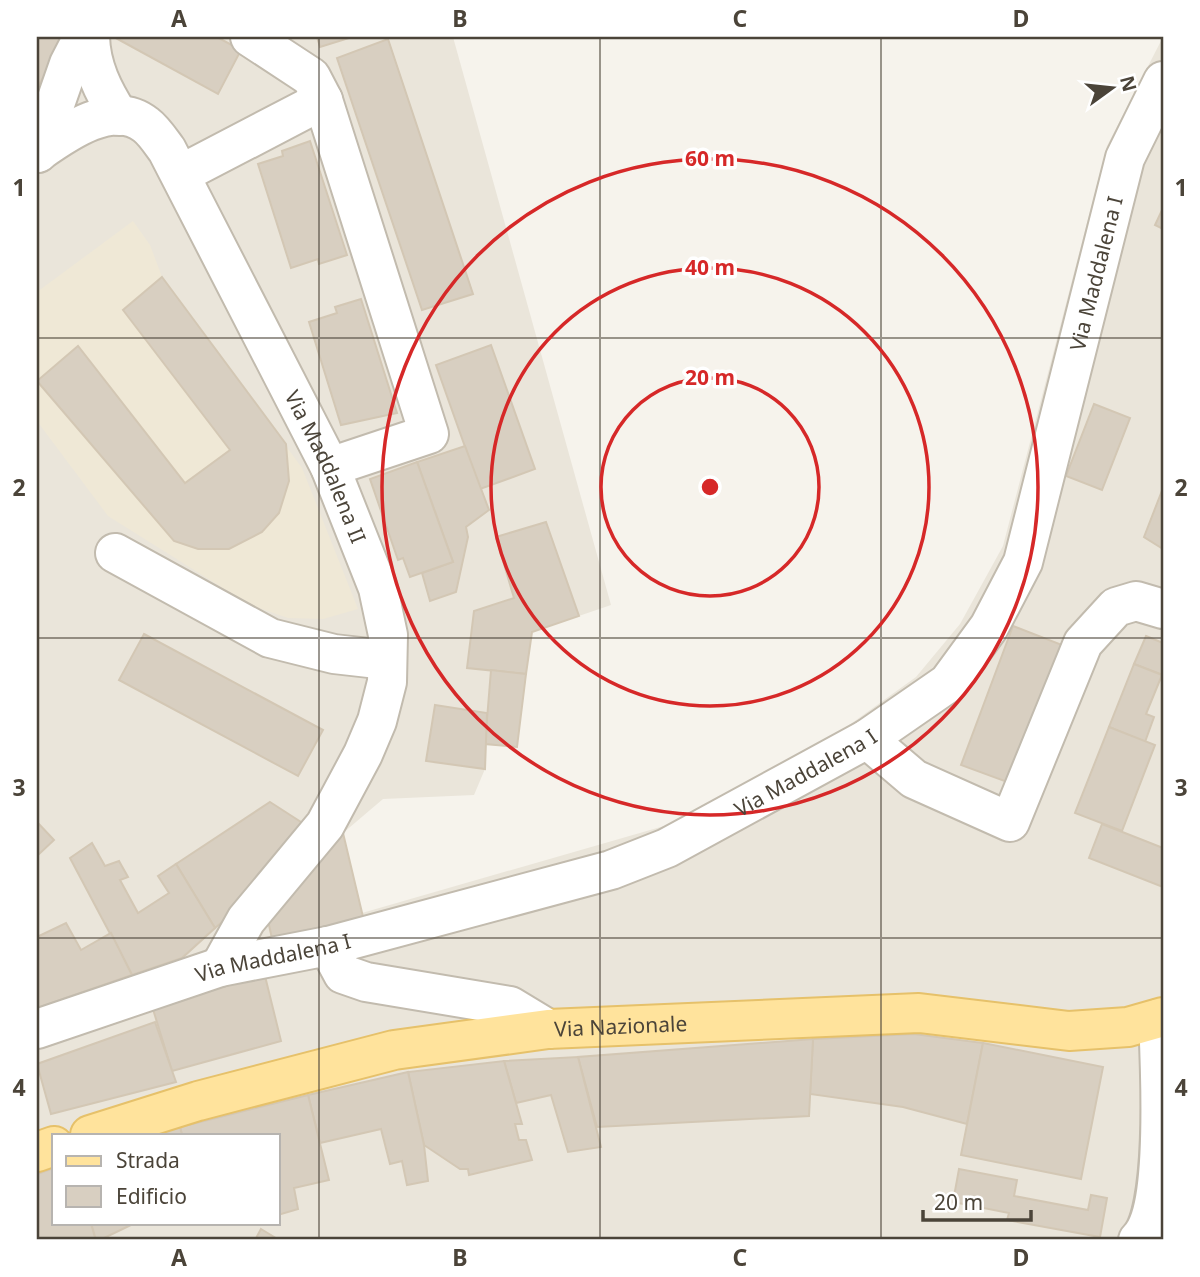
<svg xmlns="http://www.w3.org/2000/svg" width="1200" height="1277" font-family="'Noto Sans',sans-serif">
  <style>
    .residential { fill: #eae5da; fill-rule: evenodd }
    .education { fill: #efe8d6 }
    .building { fill: #d8cfc1; stroke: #d3c7b4; stroke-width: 2 }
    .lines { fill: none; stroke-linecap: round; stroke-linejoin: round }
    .minor-casing { stroke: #c2bbae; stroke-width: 42 }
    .major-casing { stroke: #e6c16a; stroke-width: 42 }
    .minor { stroke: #fff; stroke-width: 38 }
    .major { stroke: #ffe39c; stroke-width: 38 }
    .grid { fill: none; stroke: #4b4439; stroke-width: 2; stroke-opacity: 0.55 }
    .ring { fill: none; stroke: #d62828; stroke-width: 3.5 }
    .labels { text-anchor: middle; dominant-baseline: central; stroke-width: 7; stroke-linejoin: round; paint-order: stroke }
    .street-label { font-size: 21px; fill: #4b4439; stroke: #fff }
    .centre { fill: #d62828; stroke: #fff; stroke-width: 3.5 }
    .ring-label { font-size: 21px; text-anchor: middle; font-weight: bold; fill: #d62828; stroke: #fff; stroke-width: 7; stroke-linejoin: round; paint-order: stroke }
    .neatline { fill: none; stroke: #4b4439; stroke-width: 2.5 }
    .grid-label { font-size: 23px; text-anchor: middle; font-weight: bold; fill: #4b4439 }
  </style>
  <rect width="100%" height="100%" fill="#f6f3ec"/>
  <path class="residential" d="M37,37H453L611,605L532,632L517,747L485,744V769L474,795L383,799L343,833L362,913L671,824L845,728L916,677L960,624L1003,546L1107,146L1163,37V1240H37ZM54,1135H278V1223H54Z"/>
  <path class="education" d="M133,221L150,245L162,277L302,468L358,609L323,619L288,618L250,605L108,516L37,421V292Z"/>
  <g class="building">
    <path d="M37,37H67L37,88Z"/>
    <path d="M114,37H217L241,50L218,94Z"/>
    <path d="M317,37H352L320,47Z"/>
    <path d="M388,39L473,294L422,310L337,58Z"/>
    <path d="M310,141L347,255L319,264L318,259L291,268L258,164L283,156L282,151Z"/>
    <path d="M1163,208V229L1155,225Z"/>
    <path d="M162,277L286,444L289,481L279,513L262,532L229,549H198L174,541L37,381L78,346L185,483L230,450L123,310Z"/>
    <path d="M361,299L397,413L341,425L309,322L337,313L335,307Z"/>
    <path d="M491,345L535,469L480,489L436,365Z"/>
    <path d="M1094,404L1130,418L1102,490L1066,476Z"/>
    <path d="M465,446L489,510L466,527L468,537L456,592L430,601L422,573L453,562L417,462Z"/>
    <path d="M417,462L453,562L410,577L403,558L398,560L370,479Z"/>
    <path d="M1163,488V549L1144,537Z"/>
    <path d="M546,522L579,616L532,632L526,674L467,668L474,611L514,598L496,537Z"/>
    <path d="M1013,626L1062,645L1010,783L961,765Z"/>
    <path d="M144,634L323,730L298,776L119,680Z"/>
    <path d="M1146,636L1163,643V675L1134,664Z"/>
    <path d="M1134,664L1162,675L1146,714L1154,717L1145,742L1109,727Z"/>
    <path d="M491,670L526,674L517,747L485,744Z"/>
    <path d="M435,705L487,713L485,769L426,761Z"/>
    <path d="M1109,727L1155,745L1122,831L1075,813Z"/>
    <path d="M270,802L304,824L234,912L215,928L176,864Z"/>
    <path d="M37,822L54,840L37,856Z"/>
    <path d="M1102,824L1163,848V887L1089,858Z"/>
    <path d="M343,833L364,921L273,943L267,916Z"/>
    <path d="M92,843L105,866L119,861L128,877L120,880L138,913L169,893L158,876L176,864L215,928L182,958L132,975L70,858Z"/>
    <path d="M66,923L81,950L111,933L132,975L37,1008V937Z"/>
    <path d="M264,972L281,1041L172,1071L152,1006Z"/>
    <path d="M155,1022L176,1082L51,1114L37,1064Z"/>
    <path d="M914,1034L983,1043L967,1124L903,1107L810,1094L813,1039Z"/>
    <path d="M813,1039L809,1116L597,1127L578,1057Z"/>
    <path d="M983,1043L1103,1067L1081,1179L961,1155Z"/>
    <path d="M578,1057L601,1147L568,1152L551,1095L516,1103L504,1061Z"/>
    <path d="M504,1061L522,1124H515L519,1140H526L532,1160L469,1175L468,1169H460L424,1145L408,1072Z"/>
    <path d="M408,1072L424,1145L428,1181L407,1185L402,1161L390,1164L381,1129L320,1143L308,1095Z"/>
    <path d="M308,1095L329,1180L294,1188L298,1209L278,1215V1135H182L180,1127Z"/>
    <path d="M180,1127L182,1135H152L160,1132Z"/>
    <path d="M54,1168V1223H91L96,1240L37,1238V1174Z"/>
    <path d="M959,1169L1017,1180L1014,1196L1088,1210L1091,1195L1107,1198L1100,1237L1007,1220L1009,1213L953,1202Z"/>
    <path d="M91,1223H135L100,1240H96Z"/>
    <path d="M261,1229L279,1240H255Z"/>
  </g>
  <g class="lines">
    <defs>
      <g id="minor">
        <path d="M90,37C91,67 103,91 119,116"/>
        <path d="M250,37L311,77L323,100L429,434L330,467"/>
        <path id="s1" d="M37,153C64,134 113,98 146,125C154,131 161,142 167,150L330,467L378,588L388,635L387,682L377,721L363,754L325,825L246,920L220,967"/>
        <path d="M38,153L69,64L83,37"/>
        <path d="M181,174L323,100"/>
        <path d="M115,553L270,638L334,654L387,660"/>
        <path d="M867,739L914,779L1010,822L1083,643L1116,607L1136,601L1163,609"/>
        <path d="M328,946L343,974L366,982L510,1006L548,1029"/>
        <path id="s2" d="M37,1029L220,967L328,946L611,870L667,848L867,739L948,683L989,627L1023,562L1125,158L1163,81"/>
        <path d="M1138,1240C1168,1211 1160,1064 1158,1019"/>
      </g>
      <g id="major">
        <path id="s3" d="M90,1135L198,1101L394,1050L548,1029L919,1013L1069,1031L1128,1027L1163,1017"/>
        <path d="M37,1152L54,1146"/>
      </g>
    </defs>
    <use href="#minor" class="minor-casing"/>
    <use href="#major" class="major-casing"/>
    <use href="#minor" class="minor"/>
    <use href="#major" class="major"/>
  </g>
  <path class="grid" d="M319,37V1240M600,37V1240M881,37V1240M37,338H1163M37,638H1163M37,938H1163"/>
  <g class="ring">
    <circle cx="710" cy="487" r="109"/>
    <circle cx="710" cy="487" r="219"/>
    <circle cx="710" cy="487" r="328"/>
  </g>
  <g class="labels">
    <g class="street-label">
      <text stroke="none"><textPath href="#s2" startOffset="1423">Via Maddalena I</textPath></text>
      <text stroke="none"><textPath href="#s1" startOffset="508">Via Maddalena II</textPath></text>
      <text stroke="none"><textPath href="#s2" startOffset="814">Via Maddalena I</textPath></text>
      <text stroke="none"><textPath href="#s2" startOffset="247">Via Maddalena I</textPath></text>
      <text stroke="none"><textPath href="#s3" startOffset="544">Via Nazionale</textPath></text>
    </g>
  </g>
  <circle cx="710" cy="487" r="10" class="centre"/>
  <g class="ring-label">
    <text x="710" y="166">60 m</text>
    <text x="710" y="275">40 m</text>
    <text x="710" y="385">20 m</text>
  </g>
  <rect width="1200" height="1277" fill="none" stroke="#ffffff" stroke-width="77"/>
  <rect x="52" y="1134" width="228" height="91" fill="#ffffff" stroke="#b7b4b0" stroke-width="2"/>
  <rect x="66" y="1156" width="35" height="10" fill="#ffe39c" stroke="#b7b4b0" stroke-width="2"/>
  <text x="116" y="1168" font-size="21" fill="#4b4439">Strada</text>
  <rect x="66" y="1186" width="35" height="21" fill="#d8cfc1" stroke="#b7b4b0" stroke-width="2"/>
  <text x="116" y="1204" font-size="21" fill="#4b4439">Edificio</text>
  <g transform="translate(1112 88) rotate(75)" stroke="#ffffff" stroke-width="5" paint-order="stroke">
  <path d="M0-5L12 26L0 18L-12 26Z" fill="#4b4439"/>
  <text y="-10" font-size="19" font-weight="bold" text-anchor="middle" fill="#4b4439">N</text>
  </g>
  <path d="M923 1210v10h108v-10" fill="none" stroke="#4b4439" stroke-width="3.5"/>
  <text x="934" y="1210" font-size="21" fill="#4b4439" stroke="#ffffff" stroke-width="5" paint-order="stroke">20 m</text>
  <rect x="38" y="38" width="1124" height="1200" class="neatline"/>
  <g class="grid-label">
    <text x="179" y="27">A</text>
    <text x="460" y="27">B</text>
    <text x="740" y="27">C</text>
    <text x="1021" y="27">D</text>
    <text x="19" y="196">1</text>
    <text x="1181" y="196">1</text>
    <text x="19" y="496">2</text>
    <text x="1181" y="496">2</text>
    <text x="19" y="796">3</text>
    <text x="1181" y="796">3</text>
    <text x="19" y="1096">4</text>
    <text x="1181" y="1096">4</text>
    <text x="179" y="1266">A</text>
    <text x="460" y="1266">B</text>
    <text x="740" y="1266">C</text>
    <text x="1021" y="1266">D</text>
  </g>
</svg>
